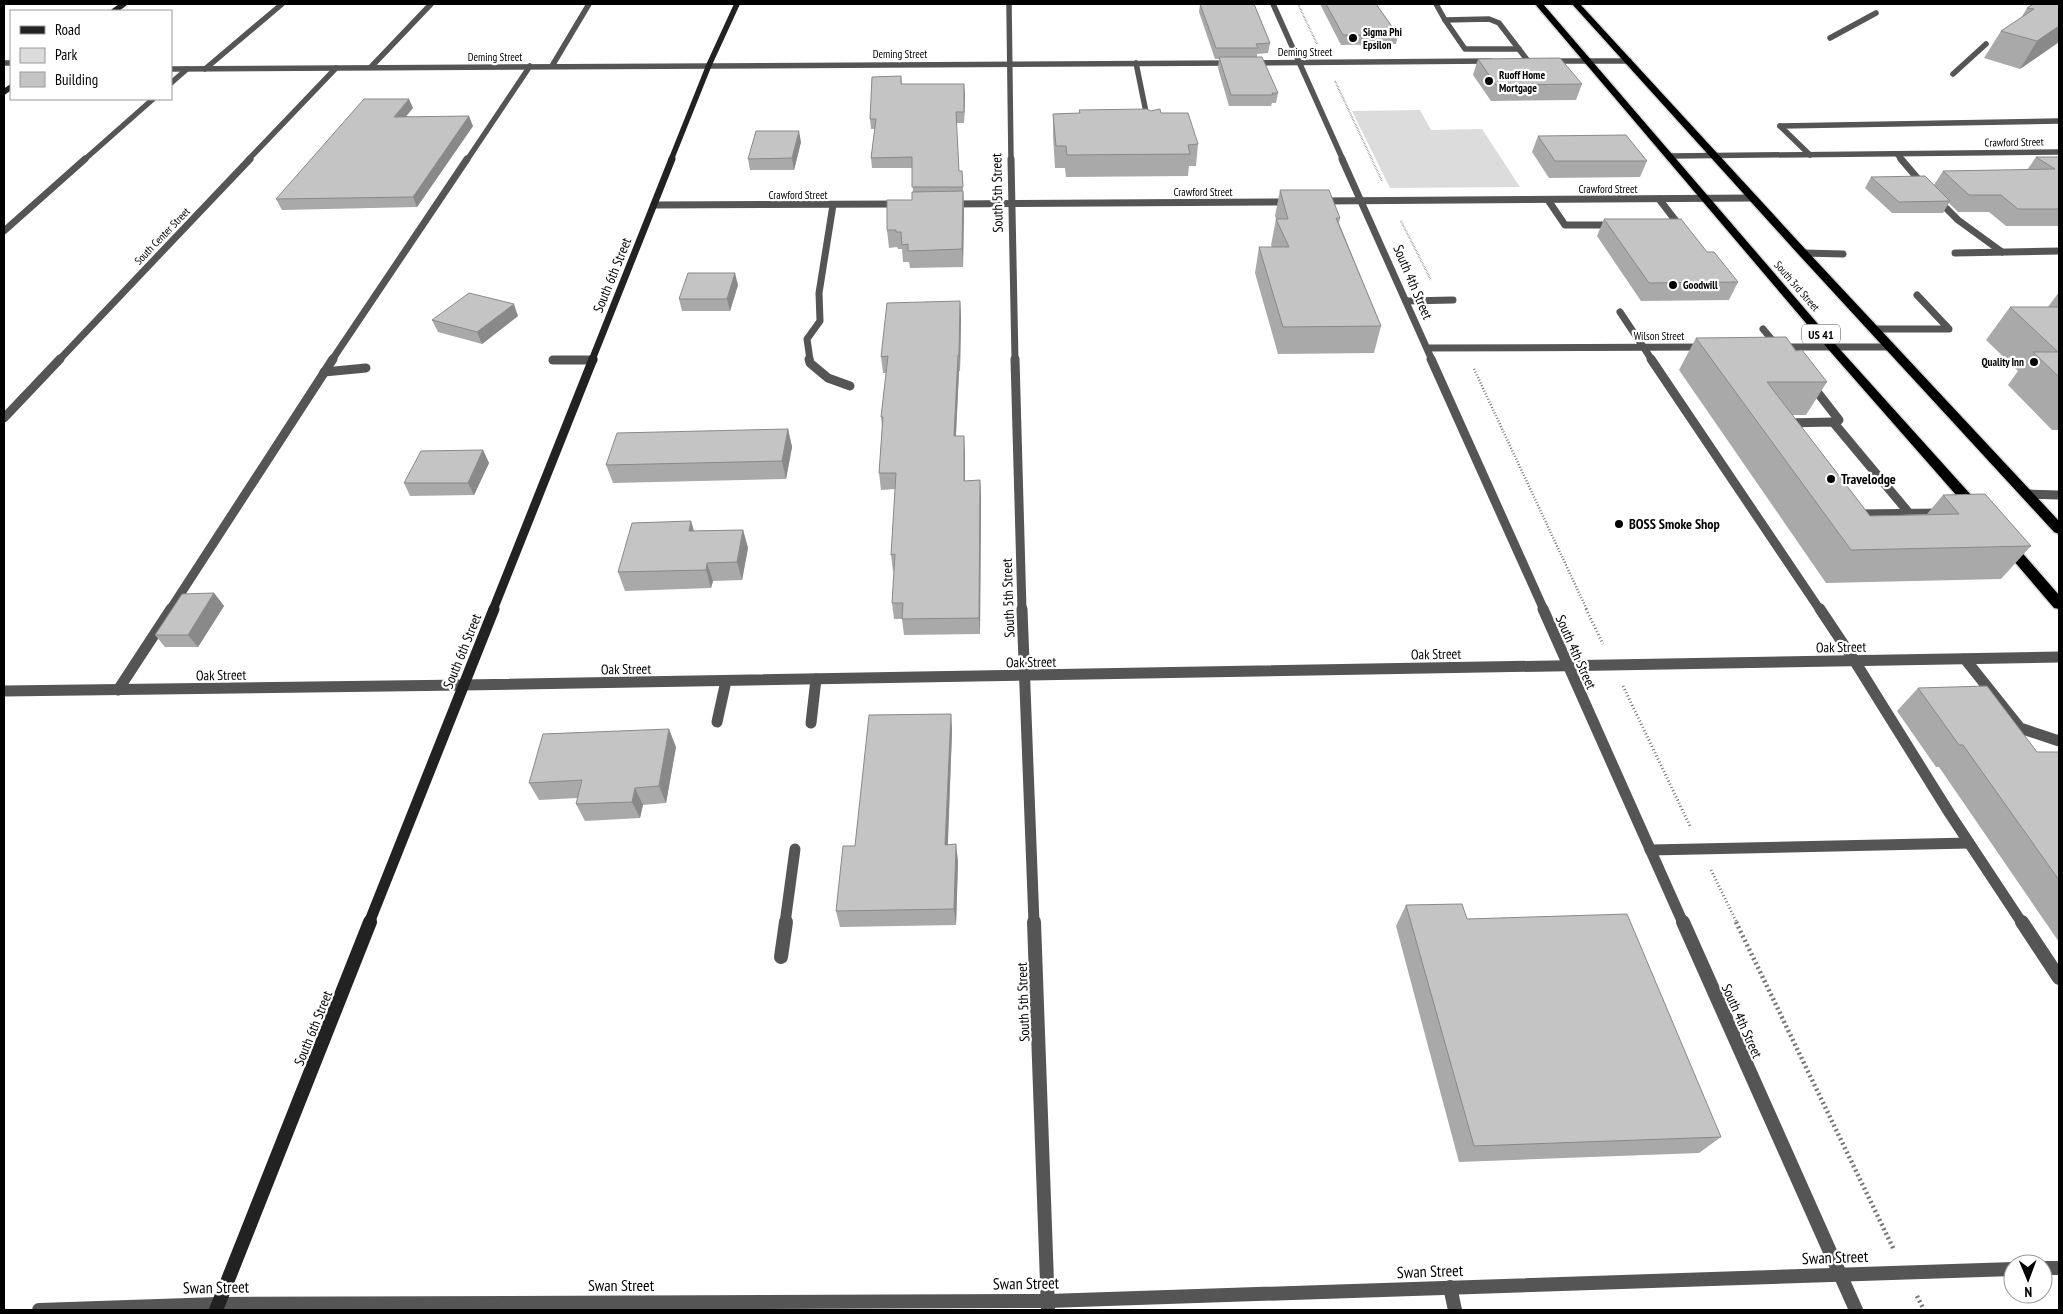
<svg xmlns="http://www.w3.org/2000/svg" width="2063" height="1314" font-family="'PT Sans Narrow',sans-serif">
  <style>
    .green { fill: #dcdcdc }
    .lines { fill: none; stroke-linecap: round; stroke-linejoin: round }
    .highway-casing { stroke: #dbdbdb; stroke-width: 3 }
    .path-far3 { stroke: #777; stroke-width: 2; stroke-dasharray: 0.5 1; stroke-linecap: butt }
    .path-far2 { stroke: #777; stroke-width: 2.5; stroke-dasharray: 1 2; stroke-linecap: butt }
    .path-far1 { stroke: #777; stroke-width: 3; stroke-dasharray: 1 2.5; stroke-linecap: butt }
    .path { stroke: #777; stroke-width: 4.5; stroke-dasharray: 2 3; stroke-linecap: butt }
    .lane-far4 { stroke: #555; stroke-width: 5.5 }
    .lane-far3 { stroke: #555; stroke-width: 7 }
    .lane-far2 { stroke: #555; stroke-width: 9 }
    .lane-far1 { stroke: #555; stroke-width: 11 }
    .lane { stroke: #555; stroke-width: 14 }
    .street-far4 { stroke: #555; stroke-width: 5.5 }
    .street-far3 { stroke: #555; stroke-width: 7 }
    .street-far2 { stroke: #555; stroke-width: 9 }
    .street-far1 { stroke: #555; stroke-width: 11 }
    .street { stroke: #555; stroke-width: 14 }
    .secondary-far4 { stroke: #222; stroke-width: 5.5 }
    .secondary-far3 { stroke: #222; stroke-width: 7 }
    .secondary-far2 { stroke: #222; stroke-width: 9 }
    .secondary-far1 { stroke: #222; stroke-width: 11 }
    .secondary { stroke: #222; stroke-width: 14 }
    .highway { fill: #000; fill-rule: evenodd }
    .wall { fill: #a9a9a9 }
    .shaded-wall { fill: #898989 }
    .building { fill: #c4c4c4; stroke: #898989 }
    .poi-dot { fill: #000; stroke: #fff; stroke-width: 2 }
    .labels { text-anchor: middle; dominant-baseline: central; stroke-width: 4.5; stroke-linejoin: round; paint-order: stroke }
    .far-poi-label { font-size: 11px; font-weight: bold; fill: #000; stroke: #fff; text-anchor: start }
    .far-street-label { font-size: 11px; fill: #000; stroke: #fff }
    .shield { fill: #fff; stroke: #4c4c4c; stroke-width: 1 }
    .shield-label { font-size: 12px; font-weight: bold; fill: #000 }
    .street-label { font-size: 14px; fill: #000; stroke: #fff }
    .poi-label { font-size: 14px; font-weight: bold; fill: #000; stroke: #fff; text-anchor: start }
    .near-street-label { font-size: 16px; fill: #000; stroke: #fff }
  </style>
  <rect width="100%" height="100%" fill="#fff"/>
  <path class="green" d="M1420,110L1431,130L1482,129L1520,187L1390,188L1352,111Z"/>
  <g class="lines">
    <defs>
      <g id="highway">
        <path d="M1535,4H1543L1836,345L1981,506L1983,509L1981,512H1971L1828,349Z"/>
        <path d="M1572,4H1580L1807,251L2059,521V534L2054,532L1799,255Z"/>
        <path d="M2006,538L2011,540L2059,595V609L2054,608L2001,546L1999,543L2001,540Z"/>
      </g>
    </defs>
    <use href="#highway" class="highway-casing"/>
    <g class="path-far3">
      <path d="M1298,4L1317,44"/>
      <path d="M1335,81L1382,181"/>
      <path d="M1401,221L1431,280"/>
    </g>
    <path class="path-far2" d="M1474,369L1587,610"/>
    <g class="path-far1">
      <path d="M1586,609L1603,644"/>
      <path d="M1623,686L1690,826"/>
      <path d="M1711,870L1737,923"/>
    </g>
    <g class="path">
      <path d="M1736,922L1894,1250"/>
      <path d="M1917,1296L1924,1310"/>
    </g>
    <g class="lane-far4">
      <path d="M1436,4L1445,20L1489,19L1499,23L1528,61"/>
      <path d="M1445,20L1465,49H1519"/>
      <path d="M1830,38L1876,13"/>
      <path d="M1136,63L1148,122"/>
      <path d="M205,69L282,4"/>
      <path d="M1953,74L1986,44"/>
      <path d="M171,83L187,69"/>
      <path d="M1780,126L2059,121"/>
      <path d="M1780,126L1810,155"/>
      <path d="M1897,154L1902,160"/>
      <path d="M84,160L153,99"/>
    </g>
    <g class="lane-far3">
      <path d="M1901,159L1925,187"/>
      <path d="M1659,199L1679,225"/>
      <path d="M1937,199L1958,220L2002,252"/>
      <path d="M1548,200L1565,225H1613"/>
      <path d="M4,231L85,159"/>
      <path d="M1803,253L1843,254"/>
      <path d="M1955,253L2059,251"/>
      <path d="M1406,301L1453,300"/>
      <path d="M1620,312L1652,360"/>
      <path d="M1763,329L1778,347"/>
      <path d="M1874,329H1949L1917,295"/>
      <path d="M553,360H593"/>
      <path d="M810,360L807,339L820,321L819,293L833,205"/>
    </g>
    <g class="lane-far2">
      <path d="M809,359L810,363L828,378L850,386"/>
      <path d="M1651,359L1820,610"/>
      <path d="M553,360H593"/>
      <path d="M324,372L366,368"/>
      <path d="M1811,384L1839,420L1833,422"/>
      <path d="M1785,423L1833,422L1909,513"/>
      <path d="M2027,494L2059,495"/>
      <path d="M1856,514L1942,513"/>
    </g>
    <g class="lane-far1">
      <path d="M1820,609L1854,660L1950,814L2022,923"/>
      <path d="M1965,659L2020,728L2059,741"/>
      <path d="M717,722L726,681"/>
      <path d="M811,723L816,679"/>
      <path d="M1650,850L1969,843"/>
      <path d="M785,923L795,849"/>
    </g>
    <g class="lane">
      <path d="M2022,922L2059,978"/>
      <path d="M781,957L786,922"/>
      <path d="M1450,1287L1455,1310"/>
    </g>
    <g class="street-far4">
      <path d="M1009,4L1011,160"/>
      <path d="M1273,4L1343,160"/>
      <path d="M1550,61H1629"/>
      <path d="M4,63H11"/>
      <path d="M1250,63L1491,61"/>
      <path d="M552,66L589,4"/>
      <path d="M371,67L431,4"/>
      <path d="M171,69L1231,63"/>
      <path d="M1670,156L2059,152"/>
      <path d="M248,160L336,68"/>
      <path d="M467,160L530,66"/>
    </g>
    <g class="street-far3">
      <path d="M1011,159L1015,360"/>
      <path d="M1342,159L1432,360"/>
      <path d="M1322,201L1753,198"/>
      <path d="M952,204L1290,202"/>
      <path d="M654,205L900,204"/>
      <path d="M1781,347H1890"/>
      <path d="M1427,348L1704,347"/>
      <path d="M59,360L250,159"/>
      <path d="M332,360L467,159"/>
    </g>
    <g class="street-far2">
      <path d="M1015,359L1022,610"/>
      <path d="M1431,359L1544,610"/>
      <path d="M4,418L60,359"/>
      <path d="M170,610L333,359"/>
    </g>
    <g class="street-far1">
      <path d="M1022,609L1034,923"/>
      <path d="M1543,609L1683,923"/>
      <path d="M118,690L171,609"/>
      <path d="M4,691L463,685L2059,657"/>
    </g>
    <g class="street">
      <path d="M1034,922L1048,1310"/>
      <path d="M1683,922L1856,1310"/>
      <path d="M2043,1268H2059"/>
      <path d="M39,1310L218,1304L1048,1301L2013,1269"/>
    </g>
    <g class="secondary-far4">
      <path d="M114,11L124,4"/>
      <path d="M4,92L11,87"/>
      <path d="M671,160L709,65L737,4"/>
    </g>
    <path class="secondary-far3" d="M592,360L672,159"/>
    <path class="secondary-far2" d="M493,610L593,359"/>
    <path class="secondary-far1" d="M369,923L494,609"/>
    <path class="secondary" d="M216,1310L370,922"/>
    <use href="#highway" class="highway"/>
  </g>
  <g class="wall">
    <path d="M1200,4H1254L1270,43L1268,53L1257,54V57L1278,93L1276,103H1272L1271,106H1229L1218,68L1219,59H1215L1199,12Z"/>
    <path d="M1320,4H1376L1398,35L1396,44L1341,45Z"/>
    <path d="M2033,4L2059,42L2020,69L1984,58L2001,31L2021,18L2027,8Z"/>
    <path d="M1478,59L1582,84L1576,100L1491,101L1473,75Z"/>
    <path d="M901,76L902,84L965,94L964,123H956L959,171H962L964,208L963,267L910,268L909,262H903L902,249H898L897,247L889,248L887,230L912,200L913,192L912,168H872L871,158L875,129H871L870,119Z"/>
    <path d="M413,108L406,116L473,126L417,207L282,210L276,199Z"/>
    <path d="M1079,110L1151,111L1161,113L1198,144L1196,166H1189L1188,176L1066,177L1065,168H1055L1053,135V114L1079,113Z"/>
    <path d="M1538,136L1647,161L1640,177L1549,178L1532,152Z"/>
    <path d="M801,142L794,170H750L748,159Z"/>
    <path d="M2036,157H2059V226H2006L1989,212H1958L1949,203L1943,213H1892L1865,188L1871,177L1934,185L1943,171L2027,170Z"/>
    <path d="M1280,190L1340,218L1339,223L1381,326L1374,353L1278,354L1255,273L1259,247H1272L1271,245L1276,219L1275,216Z"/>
    <path d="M1604,219L1707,252L1738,282L1729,300L1641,301L1597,236Z"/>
    <path d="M738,285L730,311H682L679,299Z"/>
    <path d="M2059,292V430H2052L2008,385L2018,371L1986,340L2010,307H2048Z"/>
    <path d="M960,301L961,317L960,371H959L956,436L965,452V481L980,480L981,497L980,634L904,635L902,619H894L892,603L894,571H893L891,555L895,489L881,490L879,473L882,427L881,417L886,373H883L881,357Z"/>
    <path d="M518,316L482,344L438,332L432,320Z"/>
    <path d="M1696,338L1796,351L1827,382L1806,415H1792L1870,516L1927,514L1943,495L2031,546L2001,579L1826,583L1679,370Z"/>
    <path d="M788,429L792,447L786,479L613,483L606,465Z"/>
    <path d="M483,450L489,463L474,495L410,496L404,483Z"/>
    <path d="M691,521L694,531L743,530L748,548L742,580L713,581L711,588L625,591L618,572Z"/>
    <path d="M214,593L224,606L198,647H165L155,635Z"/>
    <path d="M1918,688L2037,752H2059V942L1939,767H1936L1897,711Z"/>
    <path d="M951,714L952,731L948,845L958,861L956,925L840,927L836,911L855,846Z"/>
    <path d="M676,747L666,803L643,805L640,818L585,821L576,804L578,798L539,800L529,783Z"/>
    <path d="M1406,905L1467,919L1721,1137L1699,1153L1459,1162L1396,926Z"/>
  </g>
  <g class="shaded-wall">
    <path d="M2059,26V42L2020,69L2037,41Z"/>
    <path d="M964,84L965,94L964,123Z"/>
    <path d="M409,99L413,108L398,126L394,117Z"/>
    <path d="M469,116L473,126L417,207L413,197Z"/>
    <path d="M799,131L801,142L794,170L792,158Z"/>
    <path d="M963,191L964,208L963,267L962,249Z"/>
    <path d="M735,273L738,285L730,311L727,299Z"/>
    <path d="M960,301L961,317L960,371L959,355Z"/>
    <path d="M514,304L518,316L482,344L477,332Z"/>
    <path d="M958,355L959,371L955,452L954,436Z"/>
    <path d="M788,429L792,447L786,479L782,461Z"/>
    <path d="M964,436L965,452V497L964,481Z"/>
    <path d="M483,450L489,463L474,495L468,483Z"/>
    <path d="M980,480L981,497L980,634L979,618Z"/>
    <path d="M691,521L696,540L689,531Z"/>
    <path d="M743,530L748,548L742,580L737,562Z"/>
    <path d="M707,563L713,581L711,588L706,570Z"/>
    <path d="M214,593L224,606L198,647L188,635Z"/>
    <path d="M951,714L952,731L947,861L945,845Z"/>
    <path d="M669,729L676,747L666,803L659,786Z"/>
    <path d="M635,788L643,805L640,818L632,802Z"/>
    <path d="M956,844L958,861L956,925L954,909Z"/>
  </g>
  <g class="building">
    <path d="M1200,4H1254L1270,43L1256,44L1258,48H1216Z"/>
    <path d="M1326,4H1376L1398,35H1343Z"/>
    <path d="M2033,4H2059V26L2037,41L2001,31L2034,9L2027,8Z"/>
    <path d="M1219,57H1262L1278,93H1272L1273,95H1231Z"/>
    <path d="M1560,58L1582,84L1496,85L1478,59Z"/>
    <path d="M901,76V84H964V112H956L959,171H962L963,187H912V157L871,158L876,119H870L872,77Z"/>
    <path d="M364,99H409L394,117L469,116L413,197L276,199Z"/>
    <path d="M1147,109L1151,111L1160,109L1161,113H1188L1198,144L1188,145L1190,154L1067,155L1066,146H1056L1053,114L1080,113L1079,110Z"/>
    <path d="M756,131H799L792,158L748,159Z"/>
    <path d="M1626,135L1647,161H1555L1538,136Z"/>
    <path d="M2036,157H2059V209H2018L2001,195H1969L1943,171L2055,169Z"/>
    <path d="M1925,176L1950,201L1899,202L1871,177Z"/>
    <path d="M1280,190H1329L1340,218H1336L1381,326L1283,327L1259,247H1289L1276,219H1288Z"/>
    <path d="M963,191L962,249L908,251V244L902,245L901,232H896V230H887V200H912V192Z"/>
    <path d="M1604,219H1681L1707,252H1714L1738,282L1649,283Z"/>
    <path d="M688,273H735L727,299H679Z"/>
    <path d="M469,293L514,304L477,332L432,320Z"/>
    <path d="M960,301L959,355H958L954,436H964V481L980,480L979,618L902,619L903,603H892L895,554L891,555L896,473H879L883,417H881L888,356L881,357L887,303Z"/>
    <path d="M2010,307H2059V377L2033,352H2058Z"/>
    <path d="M1786,337L1796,351L1802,350L1827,382H1767L1870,516L1959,514L1943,495L1985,494L2031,546L1851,550L1696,338Z"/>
    <path d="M788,429L782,461L606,465L617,433Z"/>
    <path d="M483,450L468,483H404L421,451Z"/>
    <path d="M691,521L689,531L743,530L737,562L707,563L706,570L618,572L632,523Z"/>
    <path d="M214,593L188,635H155L182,594Z"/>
    <path d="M1987,686L2037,752H2059V880L1963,745H1959L1918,688Z"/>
    <path d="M951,714L945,845L956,844L954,909L836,911L843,846H855L869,715Z"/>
    <path d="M669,729L659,786L635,788L632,802L576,804L582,780L529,783L543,734Z"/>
    <path d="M1462,904L1467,919L1627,914L1721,1137L1474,1146L1406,905Z"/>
  </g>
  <g class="poi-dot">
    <circle cx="1353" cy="38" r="5"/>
    <circle cx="1489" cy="81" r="5"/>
    <circle cx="1673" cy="285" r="5"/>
    <circle cx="2034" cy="362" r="5"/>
    <circle cx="1831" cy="479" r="5"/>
    <circle cx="1619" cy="524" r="5"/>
  </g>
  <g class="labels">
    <g class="far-poi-label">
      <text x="1363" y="32">Sigma Phi<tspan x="1363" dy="13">Epsilon</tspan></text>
      <text x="1499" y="75">Ruoff Home<tspan x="1499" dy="13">Mortgage</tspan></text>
      <text x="1683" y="285">Goodwill</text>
      <text x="2024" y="362" text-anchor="end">Quality Inn</text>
    </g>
    <g class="far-street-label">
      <text x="1305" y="52">Deming Street</text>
      <text x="900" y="54">Deming Street</text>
      <text x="495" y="57">Deming Street</text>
      <text transform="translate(2014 142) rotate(-1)">Crawford Street</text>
      <text x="1608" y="189">Crawford Street</text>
      <text x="1203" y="192">Crawford Street</text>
      <text x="798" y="195">Crawford Street</text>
      <text transform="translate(162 236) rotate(-46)">South Center Street</text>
      <text transform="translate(1797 286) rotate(49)">South 3rd Street</text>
      <text x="1659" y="336">Wilson Street</text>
    </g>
    <rect class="shield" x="1802" y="324.5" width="38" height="19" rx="4"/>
    <g class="shield-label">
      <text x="1821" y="334">US 41</text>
    </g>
    <g class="street-label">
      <text transform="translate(997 193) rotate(-91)">South 5th Street</text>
      <text transform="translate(612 275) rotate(-68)">South 6th Street</text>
      <text transform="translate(1413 282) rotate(67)">South 4th Street</text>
      <text transform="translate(1008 598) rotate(-92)">South 5th Street</text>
      <text transform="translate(1841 647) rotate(-1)">Oak Street</text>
      <text transform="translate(462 651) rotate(-68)">South 6th Street</text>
      <text transform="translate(1576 652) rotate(66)">South 4th Street</text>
      <text transform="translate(1436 654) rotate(-1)">Oak Street</text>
      <text transform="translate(1031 662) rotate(-1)">Oak Street</text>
      <text transform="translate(626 669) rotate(-1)">Oak Street</text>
      <text transform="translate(221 675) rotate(-1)">Oak Street</text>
      <text transform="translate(1023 1002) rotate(-92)">South 5th Street</text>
      <text transform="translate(1742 1021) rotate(66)">South 4th Street</text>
      <text transform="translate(313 1028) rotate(-68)">South 6th Street</text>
    </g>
    <g class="poi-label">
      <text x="1841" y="479">Travelodge</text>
      <text x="1629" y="524">BOSS Smoke Shop</text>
    </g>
    <g class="near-street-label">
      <text transform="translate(1835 1257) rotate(-2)">Swan Street</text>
      <text transform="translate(1430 1271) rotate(-2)">Swan Street</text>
      <text transform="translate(1026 1283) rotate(-1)">Swan Street</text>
      <text x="621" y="1285">Swan Street</text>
      <text transform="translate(216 1287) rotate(-1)">Swan Street</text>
    </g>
  </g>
  <rect width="2063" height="1314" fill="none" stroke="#000000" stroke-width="10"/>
  <rect x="10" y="10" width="162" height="90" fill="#ffffff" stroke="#999999"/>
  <rect x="20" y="26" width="25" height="8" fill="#222222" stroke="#999999"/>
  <text x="55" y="35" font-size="15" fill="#000000">Road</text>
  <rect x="20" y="48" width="25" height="15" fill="#dcdcdc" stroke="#999999"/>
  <text x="55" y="60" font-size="15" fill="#000000">Park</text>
  <rect x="20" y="72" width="25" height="15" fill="#c4c4c4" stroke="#999999"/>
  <text x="55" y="85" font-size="15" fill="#000000">Building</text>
  <g transform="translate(2028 1279) rotate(179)"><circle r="24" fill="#ffffff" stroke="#999999"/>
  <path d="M0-4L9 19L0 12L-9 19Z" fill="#000000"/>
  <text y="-8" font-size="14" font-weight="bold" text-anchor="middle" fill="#000000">N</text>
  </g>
</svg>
